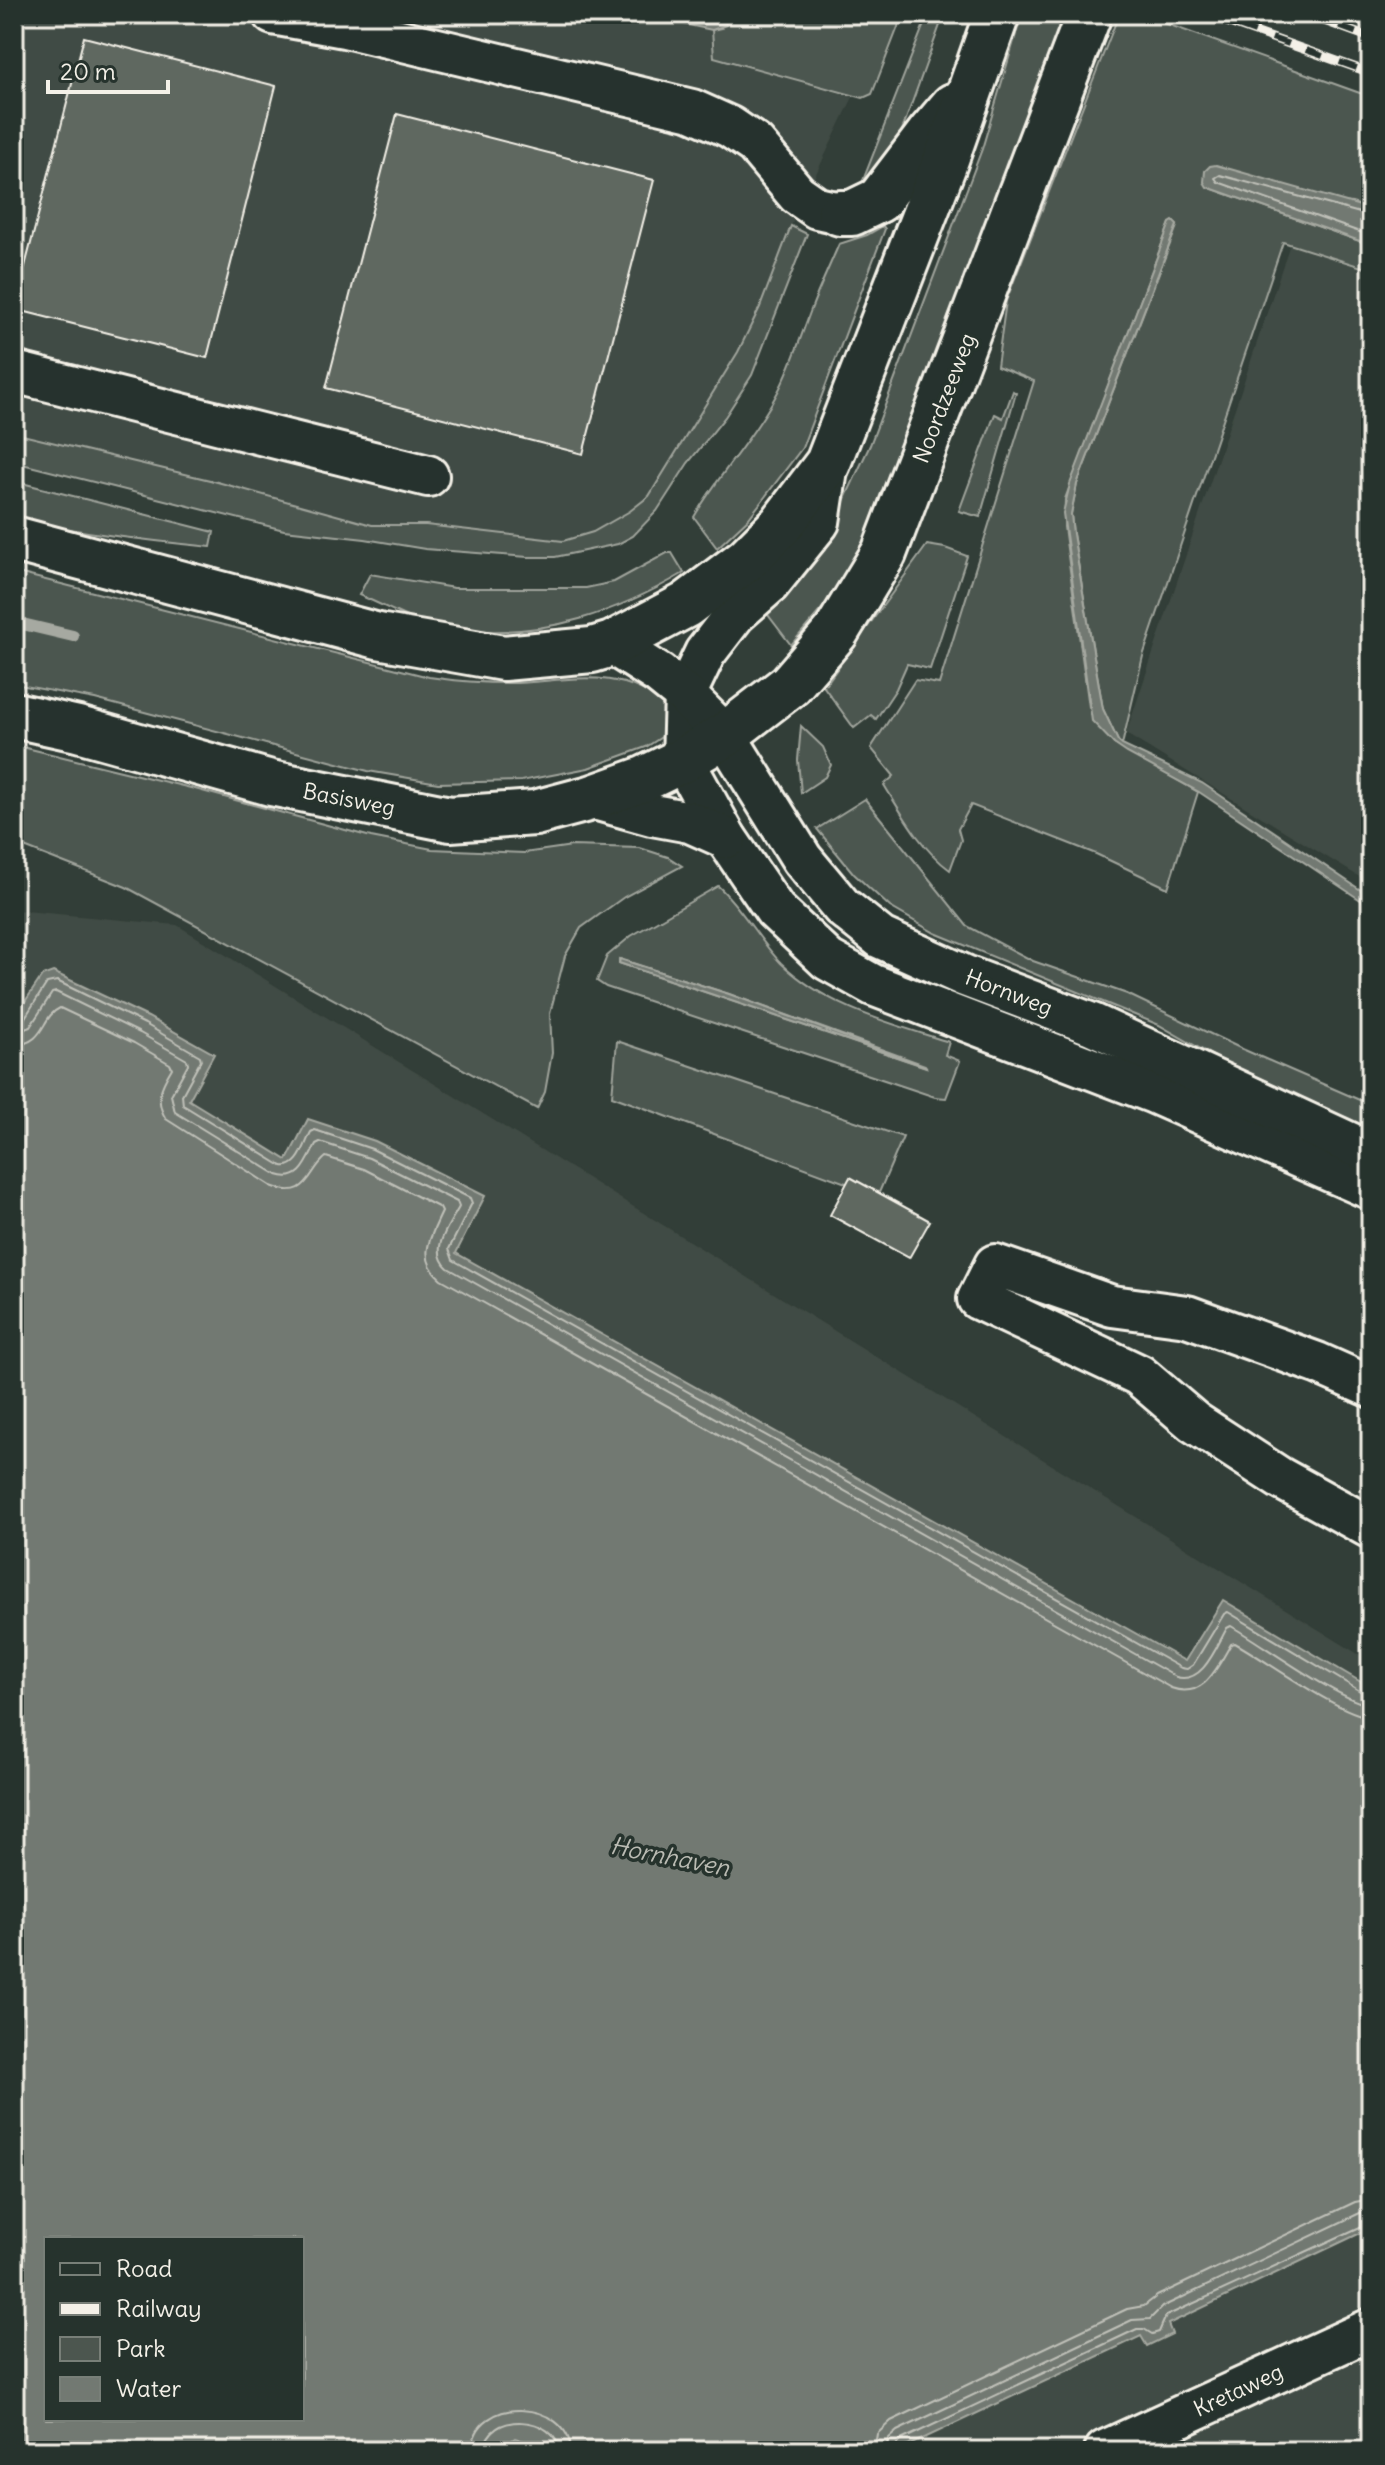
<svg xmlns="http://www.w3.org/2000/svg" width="1385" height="2465" font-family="Delius,sans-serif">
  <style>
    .built { fill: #404b44 }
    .green { fill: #4c564f; stroke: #a0a49c; stroke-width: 2; fill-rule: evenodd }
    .water { fill: #727972; stroke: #a6a9a1; stroke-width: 2; fill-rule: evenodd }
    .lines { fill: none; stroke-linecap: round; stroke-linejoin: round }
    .shore { stroke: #c0c1b9; stroke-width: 2 }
    .stream { stroke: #a6a9a1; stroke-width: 12 }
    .building { fill: #5f6861; stroke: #f4f1e8; stroke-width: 2 }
    .minor-casing { stroke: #f4f1e8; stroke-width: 46 }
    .major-casing { stroke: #f4f1e8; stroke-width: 50 }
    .minor { stroke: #26332d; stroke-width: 40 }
    .major { stroke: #26332d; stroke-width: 44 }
    .rail-casing { stroke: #f4f1e8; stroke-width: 9 }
    .rail { stroke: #26332d; stroke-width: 6; stroke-dasharray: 18; stroke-linecap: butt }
    .labels { text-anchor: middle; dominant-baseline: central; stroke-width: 7; stroke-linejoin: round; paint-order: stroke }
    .street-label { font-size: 22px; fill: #f4f1e8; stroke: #26332d }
    .water-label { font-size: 24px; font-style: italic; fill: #babbb3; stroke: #26332d }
  </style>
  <rect width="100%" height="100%" fill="#323e38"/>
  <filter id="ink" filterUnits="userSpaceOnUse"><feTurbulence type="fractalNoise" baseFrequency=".0125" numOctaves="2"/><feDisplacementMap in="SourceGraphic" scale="16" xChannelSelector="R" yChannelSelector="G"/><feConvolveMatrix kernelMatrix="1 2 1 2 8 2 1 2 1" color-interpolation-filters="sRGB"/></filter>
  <g filter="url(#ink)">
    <g class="built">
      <path d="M14,14H636L712,30L715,57L853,97L791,226L760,307L738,352L649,496L630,511L592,532L563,541L426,525H372L210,480L14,433Z"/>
      <path d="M1299,217L1371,239V884L1126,734Z"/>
      <path d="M14,910L177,925L1371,1662V2451H430L14,1060Z"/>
    </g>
    <g class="green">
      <path d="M704,14H903L872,94L863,98L714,57L712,30L721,28Z"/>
      <path d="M928,14H944L892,158L867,183H862Z"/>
      <path d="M1022,14H1066L878,517L831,598L791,645L762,607L838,514L870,445L982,149Z"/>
      <path d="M1119,14H1139L1371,97V209L1352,203L1207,187L1371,245V270L1283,242L1143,656L1122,745L1118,741L1103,709L1073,534L1071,514L1077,484L1177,226L1170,223L1065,499L1064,527L1089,707L1114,744L1198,792L1168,888L1096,854L971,805L958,829L961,840L950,870C922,850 902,814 884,785L894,776L871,748L915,680L939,684L1034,381L997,366L1006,301Z"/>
      <path d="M791,226L807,234L752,375L725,417L688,463L657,511L633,536L618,544L555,557H528L425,549L365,539L284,530L14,462V433L210,480L372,525H426L563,541L593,532L630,511L649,496L738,352L760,307Z"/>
      <path d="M883,226L885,229L802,448L749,518L717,548L694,517C718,476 751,440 774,399C791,369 800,338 812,307C820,286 830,265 839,244L867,235Z"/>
      <path d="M1013,391L1016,393L980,517L959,511L995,414L1003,418Z"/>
      <path d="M14,481L214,532L211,547C144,540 79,533 14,518Z"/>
      <path d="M927,545L945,548L967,556L930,669L907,664L896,689L876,719L871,715L854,728L824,687Z"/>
      <path d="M667,553H672L684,573C617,612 547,637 469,630C457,629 444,630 432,627C408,619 383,605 359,595L370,574L454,588H586L614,582Z"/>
      <path d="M14,572L429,677C456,681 483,683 510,683C565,682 619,664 666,706L667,729L663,736L646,747L588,768L521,781L438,783L368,771L95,699L14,684Z"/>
      <path d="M801,726L823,747L831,765L825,777L801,793L798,760Z"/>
      <path d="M14,745L195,789L371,837L432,849L524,853L572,846L640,848L668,857L682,866L624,897L581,928L565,956L550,1013L552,1053L545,1092L537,1109L126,887L14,843Z"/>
      <path d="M865,799L967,926L1033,961L1127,994L1240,1048L1371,1105V1137L1274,1091L1159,1025L935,933L890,907L854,874L817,829Z"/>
      <path d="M718,886C742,908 758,939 781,963C828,1008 889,1023 949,1042L945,1055L960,1061L946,1098L935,1097L606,987L597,981L607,956L631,936ZM619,959L729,994L925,1065L926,1067L619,963Z"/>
      <path d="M617,1041L903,1137L878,1195L612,1096Z"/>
    </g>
    <g class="water">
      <path d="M636,14H704L725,20L726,25L712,30Z"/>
      <path d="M1216,165L1371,209V245L1207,187L1204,182L1205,171L1210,166Z"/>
      <path d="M1173,221L1177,225L1077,484L1071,514L1073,534L1103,709L1118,741L1122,745L1202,783L1371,897V907L1199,792L1127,753L1114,744L1092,721L1063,513L1070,484L1170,223Z"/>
      <path d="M620,959L729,994L927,1067L619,963Z"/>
      <path d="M53,972L148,1017L214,1054L189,1100L287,1160L308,1119L375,1141L485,1196L456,1253L1185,1661L1223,1600L1371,1688V2228L1168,2324L1172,2334L1147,2346L1141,2336L897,2451H551L515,2438L498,2451H14V1018L42,976ZM302,2239V2419H46V2239Z"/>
    </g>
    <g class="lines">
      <g class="shore">
        <path d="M1371,216L1220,175L1215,178L1218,182L1371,236"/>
        <path d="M14,1023L24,1019L47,983L57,981L145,1024L200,1056L201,1060L182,1095L183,1105L282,1166C299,1169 304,1145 311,1132L315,1130L372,1149L470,1198L472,1203L449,1249L453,1260L1181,1668L1187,1669L1193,1665L1224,1614L1228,1612L1365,1694H1371"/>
        <path d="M14,1033L30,1027L52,993L56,992L140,1033L187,1060L188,1064L171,1095L175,1112L277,1175C301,1183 307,1162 316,1144L320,1142L369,1158L457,1202L459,1207C449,1226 428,1250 448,1268L1176,1677C1203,1685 1216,1647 1227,1628L1231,1626C1261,1643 1342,1703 1371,1705"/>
        <path d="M14,1045C47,1043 40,1017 60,1008L134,1043L170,1064L172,1068C161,1086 154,1100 166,1119L271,1186C309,1201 307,1172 326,1157L364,1169L440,1208L442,1212C431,1236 416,1258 441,1279L1171,1688C1204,1700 1217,1668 1231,1644L1235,1643C1266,1660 1340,1715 1371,1717"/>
        <path d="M472,2451C474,2393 569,2400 571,2451"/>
        <path d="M484,2451C487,2409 557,2416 559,2451"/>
        <path d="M874,2451L877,2434L891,2421L1127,2309L1144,2306L1157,2296L1355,2202L1371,2199"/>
        <path d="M886,2451L888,2439L897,2431L1132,2320L1150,2319L1162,2307L1360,2213L1371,2211"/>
        <path d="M896,2451L897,2444L901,2440L1137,2329H1144L1152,2334L1159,2332L1166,2316L1371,2222"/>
      </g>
      <path class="stream" d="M14,622L73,636"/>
    </g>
    <g class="building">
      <path d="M84,37L276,86L207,358L14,309Z"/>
      <path d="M397,114L654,180L583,454L326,388Z"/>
      <path d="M850,1177L930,1221L909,1258L830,1215Z"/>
    </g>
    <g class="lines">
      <defs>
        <g id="minor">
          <path d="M273,14L345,27L692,110L730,127L755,144L797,194L817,208L840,213"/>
          <path d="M14,372L428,476"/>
          <path d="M828,463L819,522L769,584L735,614L705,653L685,695L683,760L726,838L775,910L828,960L873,985L1152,1092L1371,1189"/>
          <path d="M612,644L659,674L685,695L725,735L802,859L842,907L881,938L965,976L1092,1024L1371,1153"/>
          <path d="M591,798L652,815L690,822L726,838"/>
          <path d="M1371,1387L1317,1363L1187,1316L1112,1306L995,1265L978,1299L1139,1375L1194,1422L1280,1478L1371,1528"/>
          <path d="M1105,2451L1371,2329"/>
        </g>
        <g id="major">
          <path d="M840,213H852L879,200L930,133L953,106"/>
          <path d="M14,539L378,636L503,658L592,650L612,644L686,605L747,559L781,525L828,463L945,162L997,14"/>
          <path d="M14,715L78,729L271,783L450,819L535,813L591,798L644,779L683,760L725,735L790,685L836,632L884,553L1089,14"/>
        </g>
      </defs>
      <use href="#minor" class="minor-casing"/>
      <use href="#major" class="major-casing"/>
      <use href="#minor" class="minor"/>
      <use href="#major" class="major"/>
      <defs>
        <g id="rail">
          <path d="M1204,14L1371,73"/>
          <path d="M1305,14L1371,38"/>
        </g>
      </defs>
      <use href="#rail" class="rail-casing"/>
      <use href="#rail" class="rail"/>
    </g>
  </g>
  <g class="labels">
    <g class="street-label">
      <text transform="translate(944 398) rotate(-69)">Noordzeeweg</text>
      <text transform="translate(349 799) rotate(11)">Basisweg</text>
      <text transform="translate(1009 992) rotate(21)">Hornweg</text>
      <text transform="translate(1238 2390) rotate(-25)">Kretaweg</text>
    </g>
    <g class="water-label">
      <text transform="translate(670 1856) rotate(11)">Hornhaven</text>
    </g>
  </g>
  <rect width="1385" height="2465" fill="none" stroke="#26332d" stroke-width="48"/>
  <rect x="24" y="24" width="1337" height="2417" fill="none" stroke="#f4f1e8" stroke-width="3" filter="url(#ink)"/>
  <rect x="44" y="2237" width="260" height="184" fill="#26332d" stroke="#787f78" stroke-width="2"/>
  <rect x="60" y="2263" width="40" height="12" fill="#26332d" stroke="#787f78" stroke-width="2"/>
  <text x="116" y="2277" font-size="24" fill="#f4f1e8">Road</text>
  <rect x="60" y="2303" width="40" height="12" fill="#f4f1e8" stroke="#787f78" stroke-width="2"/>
  <text x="116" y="2317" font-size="24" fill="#f4f1e8">Railway</text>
  <rect x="60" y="2337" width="40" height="24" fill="#4c564f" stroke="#787f78" stroke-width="2"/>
  <text x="116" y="2357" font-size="24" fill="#f4f1e8">Park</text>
  <rect x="60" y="2377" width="40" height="24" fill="#727972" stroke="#787f78" stroke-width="2"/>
  <text x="116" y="2397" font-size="24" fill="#f4f1e8">Water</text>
  <path d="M48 80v12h120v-12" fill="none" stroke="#f4f1e8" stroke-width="4"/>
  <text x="60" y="80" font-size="24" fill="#f4f1e8" stroke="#26332d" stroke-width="6" paint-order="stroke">20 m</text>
</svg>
